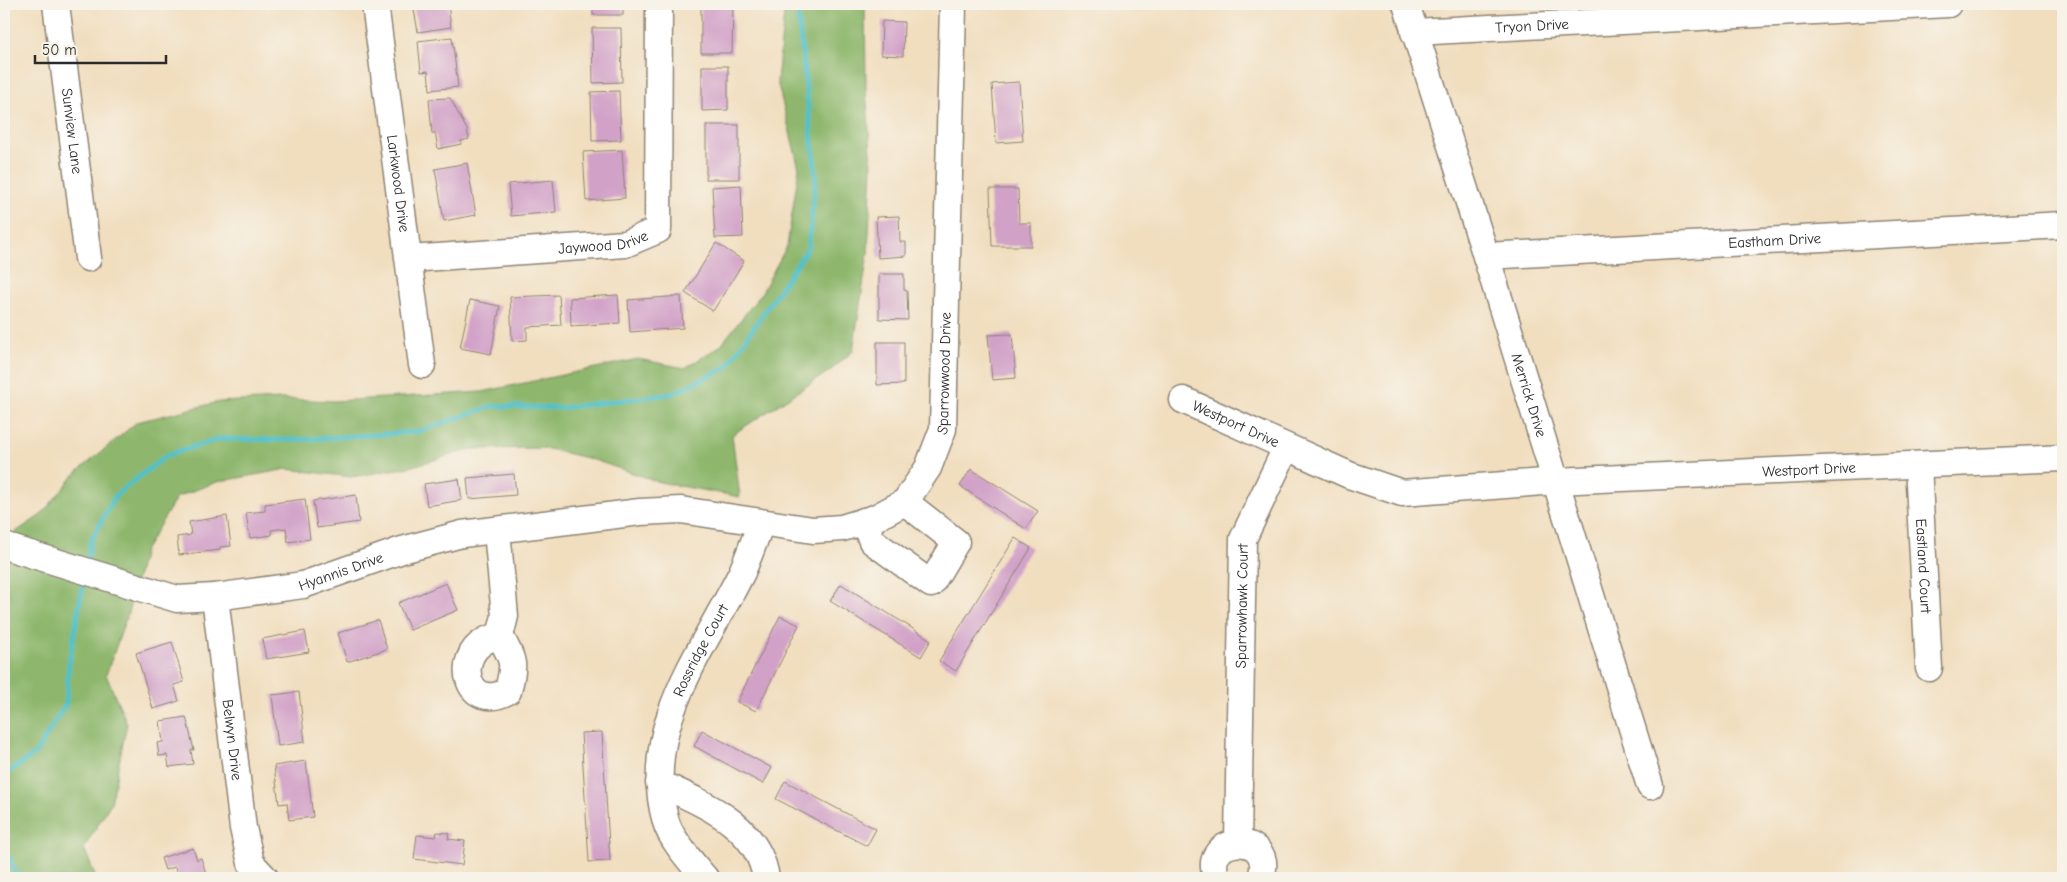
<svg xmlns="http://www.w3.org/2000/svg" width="2067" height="882" font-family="'Comic Neue',sans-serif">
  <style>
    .forest { fill: #8eb76d; stroke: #5c714c }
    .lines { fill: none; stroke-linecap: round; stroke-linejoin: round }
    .stream { stroke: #53c1c8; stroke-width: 5 }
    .building { fill: #d1a1c8 }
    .minor-casing { stroke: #8e8475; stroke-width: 29 }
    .minor { stroke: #fff; stroke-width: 26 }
    .labels { text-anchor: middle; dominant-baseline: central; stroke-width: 4; stroke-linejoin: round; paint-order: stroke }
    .street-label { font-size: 15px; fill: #2b2b2b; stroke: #f7f3e8 }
  </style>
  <rect width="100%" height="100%" fill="#f7f3e8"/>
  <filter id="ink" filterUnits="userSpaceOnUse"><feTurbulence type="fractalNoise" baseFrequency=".02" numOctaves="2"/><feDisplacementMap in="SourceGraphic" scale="10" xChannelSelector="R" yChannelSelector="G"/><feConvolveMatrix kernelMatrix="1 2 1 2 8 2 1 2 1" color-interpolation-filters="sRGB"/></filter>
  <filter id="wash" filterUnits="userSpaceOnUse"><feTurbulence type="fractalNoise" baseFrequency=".0096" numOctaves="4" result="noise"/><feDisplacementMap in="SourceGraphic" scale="20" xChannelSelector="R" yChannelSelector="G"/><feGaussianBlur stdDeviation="1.12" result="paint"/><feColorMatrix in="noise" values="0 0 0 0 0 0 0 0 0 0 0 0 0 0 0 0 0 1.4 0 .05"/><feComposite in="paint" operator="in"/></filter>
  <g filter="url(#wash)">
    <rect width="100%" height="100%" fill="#f1debf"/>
    <path class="forest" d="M785,4H865L866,90L872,166L868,253L853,351L831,370L732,435L740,497L659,482L591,459L545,448L472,449L409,467L351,477L287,469L217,482L177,497L144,551L128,613L106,675L127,723L111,803L84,848L96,878H4V540L41,515L76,473L137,422L219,402L282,399L335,401L482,392L638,359L685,368L720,346L761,294L787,246L799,168L777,81Z"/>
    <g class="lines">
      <g class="stream">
        <path d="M88,557L91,540L116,495L167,455L219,439L294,440L417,432L492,406L561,408L671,394L726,368L808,248L816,176L798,15L799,4"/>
        <path d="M4,806L7,773L35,754L66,704L69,663L83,585"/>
        <path d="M4,845L15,872L24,878"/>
      </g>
    </g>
    <g id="blocks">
      <g class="building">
        <path d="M413,4H448L451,27L418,32Z"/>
        <rect x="593" y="4" width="30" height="11"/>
        <path d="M701,6H733L732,53H701Z"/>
        <path d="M882,21L904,22L903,56L881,55Z"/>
        <path d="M592,28H621L622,82L593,83Z"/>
        <path d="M452,37L458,87L430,90L428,71L421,72L418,41Z"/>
        <path d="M702,66H728V110L702,111Z"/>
        <path d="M1019,82L1023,141L996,143L992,84Z"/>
        <path d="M619,91L621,140L592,141L591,92Z"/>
        <path d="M450,98L467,130L469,139L461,141V144L438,149L435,132L432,134L429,99Z"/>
        <rect x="706" y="125" width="33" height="54"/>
        <path d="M622,150L625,198L586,201L583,152Z"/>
        <path d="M467,163L476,215L444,221L435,169Z"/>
        <path d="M553,180L556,212L511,216L508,184Z"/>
        <path d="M741,185L743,237L715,238L712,187Z"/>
        <path d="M990,189H1018L1019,223H1031V246H992Z"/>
        <path d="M899,216L900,242H906V256L878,258L876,217Z"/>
        <path d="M716,243L744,261L713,311L685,293Z"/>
        <path d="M879,274H904V290L907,291L908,320L879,319Z"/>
        <path d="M559,295L561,325L527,327V340L512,341L510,297Z"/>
        <path d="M618,295L620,323L571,326L570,298Z"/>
        <path d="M681,296L683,328L630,332L628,300Z"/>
        <path d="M470,300L500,306L491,354L460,348Z"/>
        <path d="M1012,334L1016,378L992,380L988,335Z"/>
        <path d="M877,342H904V384L877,385Z"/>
        <path d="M971,469L1038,511L1026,529L960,486Z"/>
        <path d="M514,474L516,495L469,499L467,478Z"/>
        <path d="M459,479L462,500L427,506L424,484Z"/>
        <path d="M356,495L359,522L317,528L313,501Z"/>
        <path d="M305,499L310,539L288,542L286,528L271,530L272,535L250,538L246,513L265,511V504Z"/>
        <path d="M227,516L231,546L220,547V550L179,555L177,537L191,535L189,522Z"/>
        <path d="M1015,538L1031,548L956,671L939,661Z"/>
        <path d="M446,583L458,610L410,630L398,603Z"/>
        <path d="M841,584L931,640L921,657L830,601Z"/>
        <path d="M780,616L799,625L756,711L737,702Z"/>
        <path d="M378,620L387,649L347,662L338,633Z"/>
        <path d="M305,631L309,652L266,659L262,639Z"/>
        <path d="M172,642L184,682L174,685L179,701L153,709L136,653Z"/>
        <path d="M299,692L305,742L278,746L272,695Z"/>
        <path d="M186,717L194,750H191L193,764L169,767L167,755L159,756L157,743L163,742L160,721Z"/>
        <path d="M702,730L772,768L763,784L694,746Z"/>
        <path d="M602,732L610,861L589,862L581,733Z"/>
        <path d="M306,761L313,817L289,820L287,803L279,804L274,766Z"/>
        <path d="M785,781L876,829L867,846L776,799Z"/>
        <path d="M437,832L449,833L448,839L465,841L462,865L414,859L417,835L436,837Z"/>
        <path d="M193,848L197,860L201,858L207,876L204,878H178L175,867L165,870L161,858Z"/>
      </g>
    </g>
  </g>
  <g filter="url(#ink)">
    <use href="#blocks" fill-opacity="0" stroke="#8e8475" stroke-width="1"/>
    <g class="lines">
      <defs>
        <g id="minor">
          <path id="s1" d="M56,4L88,258"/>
          <path id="s2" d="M375,4L422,365"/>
          <path id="s3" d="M1406,4L1486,256L1650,786"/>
          <path id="s4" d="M1414,32L1948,4"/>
          <path id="s5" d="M1486,256L2063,225"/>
          <path id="s6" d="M409,259L625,244L658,230L659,4"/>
          <path id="s7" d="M1183,400L1349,475L1402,493L1556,481L2063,458"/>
          <path id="s8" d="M1918,465L1929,668"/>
          <path d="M864,521L872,541L931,584L956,542L905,502"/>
          <path d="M497,531L505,616L500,636C495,637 489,638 485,641C453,659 468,713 508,691C515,662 514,662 500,636"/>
          <path id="s9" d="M4,546L177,599L215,597L303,585L402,550L462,534L640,512L681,510L813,530L842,528L875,518L905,502L928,468L943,429L953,4"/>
          <path id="s10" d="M215,597L243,828L251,863L265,878"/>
          <path d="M659,783C703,804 758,824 766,878"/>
          <path id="s11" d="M1238,842L1243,539L1286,448"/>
          <path id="s12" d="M705,878C693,864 671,840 666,822C639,729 703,651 742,572C749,556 755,539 761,523"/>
          <path d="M1217,878C1198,835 1277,829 1261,878"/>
        </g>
      </defs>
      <use href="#minor" class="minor-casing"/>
      <use href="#minor" class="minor"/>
    </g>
  </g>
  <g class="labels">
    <g class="street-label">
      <text stroke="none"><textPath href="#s4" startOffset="118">Tryon Drive</textPath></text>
      <text stroke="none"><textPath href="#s1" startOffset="128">Sunview Lane</textPath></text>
      <text stroke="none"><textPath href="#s2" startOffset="181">Larkwood Drive</textPath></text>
      <text stroke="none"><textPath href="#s5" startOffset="289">Eastham Drive</textPath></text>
      <text stroke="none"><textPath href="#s6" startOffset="195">Jaywood Drive</textPath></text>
      <text stroke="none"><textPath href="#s9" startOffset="1065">Sparrowwood Drive</textPath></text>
      <text stroke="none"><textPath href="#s3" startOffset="410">Merrick Drive</textPath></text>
      <text stroke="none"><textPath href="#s7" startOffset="58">Westport Drive</textPath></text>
      <text stroke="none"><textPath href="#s7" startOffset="646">Westport Drive</textPath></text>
      <text stroke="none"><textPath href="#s8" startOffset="101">Eastland Court</textPath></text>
      <text stroke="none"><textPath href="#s9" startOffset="348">Hyannis Drive</textPath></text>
      <text stroke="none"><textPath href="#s11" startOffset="236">Sparrowhawk Court</textPath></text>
      <text stroke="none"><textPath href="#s12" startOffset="249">Rossridge Court</textPath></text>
      <text stroke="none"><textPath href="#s10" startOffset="144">Belwyn Drive</textPath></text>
    </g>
  </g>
  <rect width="2067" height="882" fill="none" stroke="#f7f3e8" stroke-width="20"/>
  <path d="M35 55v8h131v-8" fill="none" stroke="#2b2b2b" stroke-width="2.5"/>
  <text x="42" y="55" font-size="15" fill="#2b2b2b" stroke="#f7f3e8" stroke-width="4" paint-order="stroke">50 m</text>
</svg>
